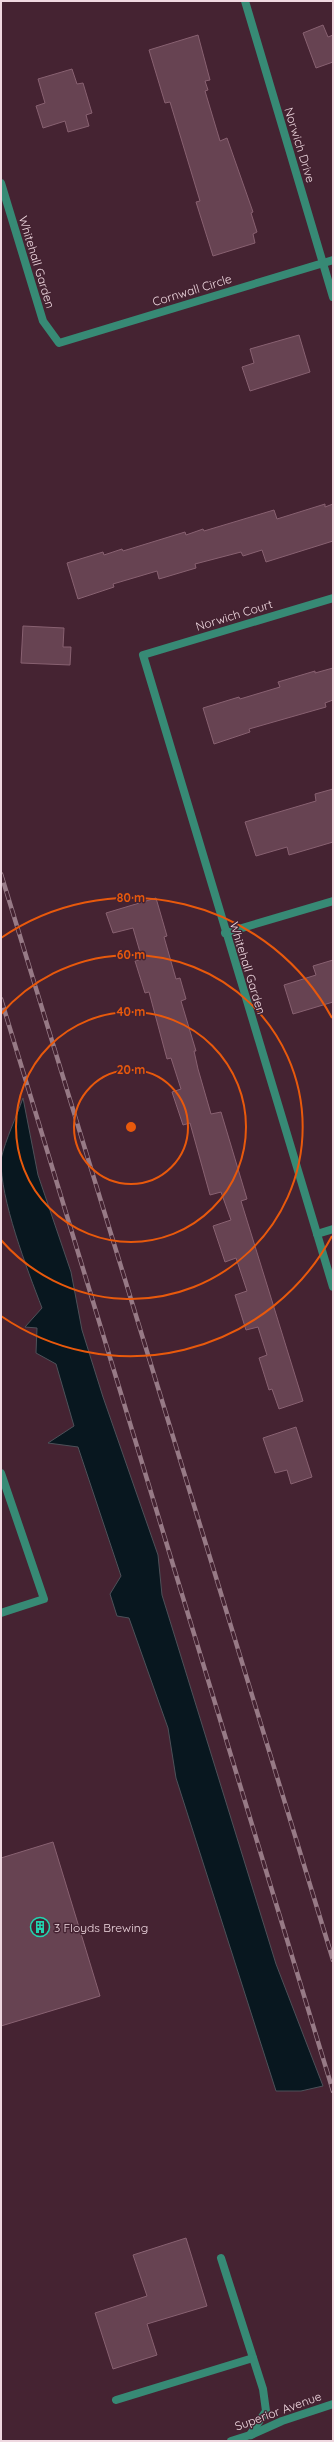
<svg xmlns="http://www.w3.org/2000/svg" width="334" height="2442" font-family="Quicksand,sans-serif">
  <style>
    .water { fill: #08171f; stroke: #4d5159 }
    .building { fill: #674352; stroke: #886171 }
    .lines { fill: none; stroke-linecap: round; stroke-linejoin: round }
    .lane { stroke: #378a75; stroke-width: 8 }
    .street { stroke: #378a75; stroke-width: 8 }
    .rail-casing { stroke: #977a86; stroke-width: 4.5 }
    .rail { stroke: #452332; stroke-width: 3; stroke-dasharray: 9; stroke-linecap: butt }
    .ring { fill: none; stroke: #e8590c; stroke-width: 2 }
    .labels { text-anchor: middle; dominant-baseline: central; stroke-width: 3; stroke-linejoin: round; paint-order: stroke }
    .street-label { font-size: 12px; fill: #efd8e0; stroke: #452332 }
    .poi-label { font-size: 12px; fill: #efd8e0; stroke: #452332; text-anchor: start }
    .centre { fill: #e8590c; stroke: #452332; stroke-width: 2 }
    .ring-label { font-size: 12px; text-anchor: middle; font-weight: bold; fill: #e8590c; stroke: #452332; stroke-width: 3; stroke-linejoin: round; paint-order: stroke }
  </style>
  <rect width="100%" height="100%" fill="#452332"/>
  <path class="water" d="M23,1098L38,1175L71,1272L82,1330L103,1397L158,1555L162,1595L276,1964L323,2086L301,2091H276L176,1778L168,1728L129,1618L117,1616L110,1594L121,1576L78,1447L48,1443L74,1426L56,1364L36,1353L37,1328L25,1327L42,1308C27,1269 0,1199 1,1159C6,1138 16,1118 23,1098Z"/>
  <g class="building">
    <path d="M323,25L328,37L333,35V62L316,68L303,33Z"/>
    <path d="M198,35L210,80L205,81L208,90L205,91L220,141L227,138L253,212L251,213L257,232L253,234L255,243L213,256L196,202L200,201L170,102L165,103L149,50Z"/>
    <path d="M72,69L77,84L83,83L92,113L86,115L89,126L68,132L65,121L43,128L36,106L45,103L38,79Z"/>
    <path d="M299,335L310,372L250,391L242,367L254,363L250,349Z"/>
    <path d="M325,504V507L333,504V541L266,562L262,550L243,556L241,552L195,564L196,568L159,579L157,571L113,584L114,587L78,599L67,563L103,552L104,555L122,549L123,551L185,532L186,535L203,529L204,531L274,510L277,519Z"/>
    <path d="M23,626L64,628L63,647H71L70,665L21,663Z"/>
    <path d="M333,668V700L325,703L326,707L249,729L250,732L214,744L203,708L239,697L240,699L280,687L278,682L315,671V673Z"/>
    <path d="M333,789V842L289,855L287,847L256,856L245,822L316,801L315,794Z"/>
    <path d="M156,898L167,936L164,937L176,979L180,978L186,999L181,1001L196,1051H194L198,1069L211,1114L221,1112L247,1199L241,1201L303,1401L279,1409L272,1389L269,1390L259,1358L267,1355L258,1327L246,1330L235,1295L247,1291L236,1258L225,1262L213,1226L231,1220L221,1192L210,1195L190,1123L183,1125L172,1092L181,1089L171,1058L167,1059L149,992L145,993L135,961L142,959L133,928L113,933L106,913Z"/>
    <path d="M333,960V1002L293,1014L284,985L316,975L313,966Z"/>
    <path d="M296,1427L312,1477L291,1484L287,1470L275,1473L263,1438Z"/>
    <path d="M53,1842L100,1996L1,2026V1858Z"/>
    <path d="M186,2238L207,2306L147,2324L157,2355L113,2369L95,2313L147,2296L133,2255Z"/>
  </g>
  <g class="lines">
    <g class="lane">
      <path d="M1,1473L44,1599L1,1613"/>
      <path d="M221,2258L263,2389L266,2411L250,2435"/>
      <path d="M116,2400L253,2358"/>
      <path d="M251,2435L282,2421L333,2404"/>
    </g>
    <g class="street">
      <path d="M245,1L333,297"/>
      <path d="M1,183L43,321L59,343L333,260"/>
      <path d="M333,598L143,655L333,1287"/>
      <path d="M225,933L333,901"/>
      <path d="M317,1234L333,1229"/>
      <path d="M231,2441L250,2435"/>
    </g>
    <defs>
      <g id="rail">
        <path d="M1,874L333,1960"/>
        <path d="M1,999L333,2091"/>
      </g>
    </defs>
    <use href="#rail" class="rail-casing"/>
    <use href="#rail" class="rail"/>
  </g>
  <g class="ring">
    <circle cx="131" cy="1127" r="57"/>
    <circle cx="131" cy="1127" r="115"/>
    <path d="M1 1014A172 172 0 1 1 1 1240"/>
    <path d="M332 1236A229 229 0 0 1 1 1316M1 938A229 229 0 0 1 332 1018"/>
  </g>
  <defs>
    <symbol id="building-ring" viewBox="-11 -11 22 22"><circle r="9.5" fill="#452332" stroke="#21d5b0" stroke-width="1.5"/><path d="M-4-6H4V6H1V3H-1V6H-4ZM-2.5-4.3h1.7v1.8h-1.7ZM.8-4.3h1.7v1.8H.8ZM-2.5-1h1.7V.8h-1.7ZM.8-1h1.7V.8H.8Z" fill="#21d5b0"/></symbol>
  </defs>
  <g fill-rule="evenodd">
    <use href="#building-ring" x="29" y="1916" width="22" height="22"/>
  </g>
  <g class="labels">
    <g class="street-label">
      <text transform="translate(300 145) rotate(73)">Norwich Drive</text>
      <text transform="translate(37 262) rotate(73)">Whitehall Garden</text>
      <text transform="translate(192 290) rotate(-17)">Cornwall Circle</text>
      <text transform="translate(234 615) rotate(-17)">Norwich Court</text>
      <text transform="translate(248 968) rotate(73)">Whitehall Garden</text>
      <text transform="translate(278 2411) rotate(-20)">Superior Avenue</text>
    </g>
    <g class="poi-label">
      <text x="54" y="1927">3 Floyds Brewing</text>
    </g>
  </g>
  <circle cx="131" cy="1127" r="6" class="centre"/>
  <g class="ring-label">
    <text x="131" y="902">80 m</text>
    <text x="131" y="959">60 m</text>
    <text x="131" y="1016">40 m</text>
    <text x="131" y="1074">20 m</text>
  </g>
  <rect width="334" height="2442" fill="none" stroke="#efd8e0" stroke-width="4"/>
</svg>
